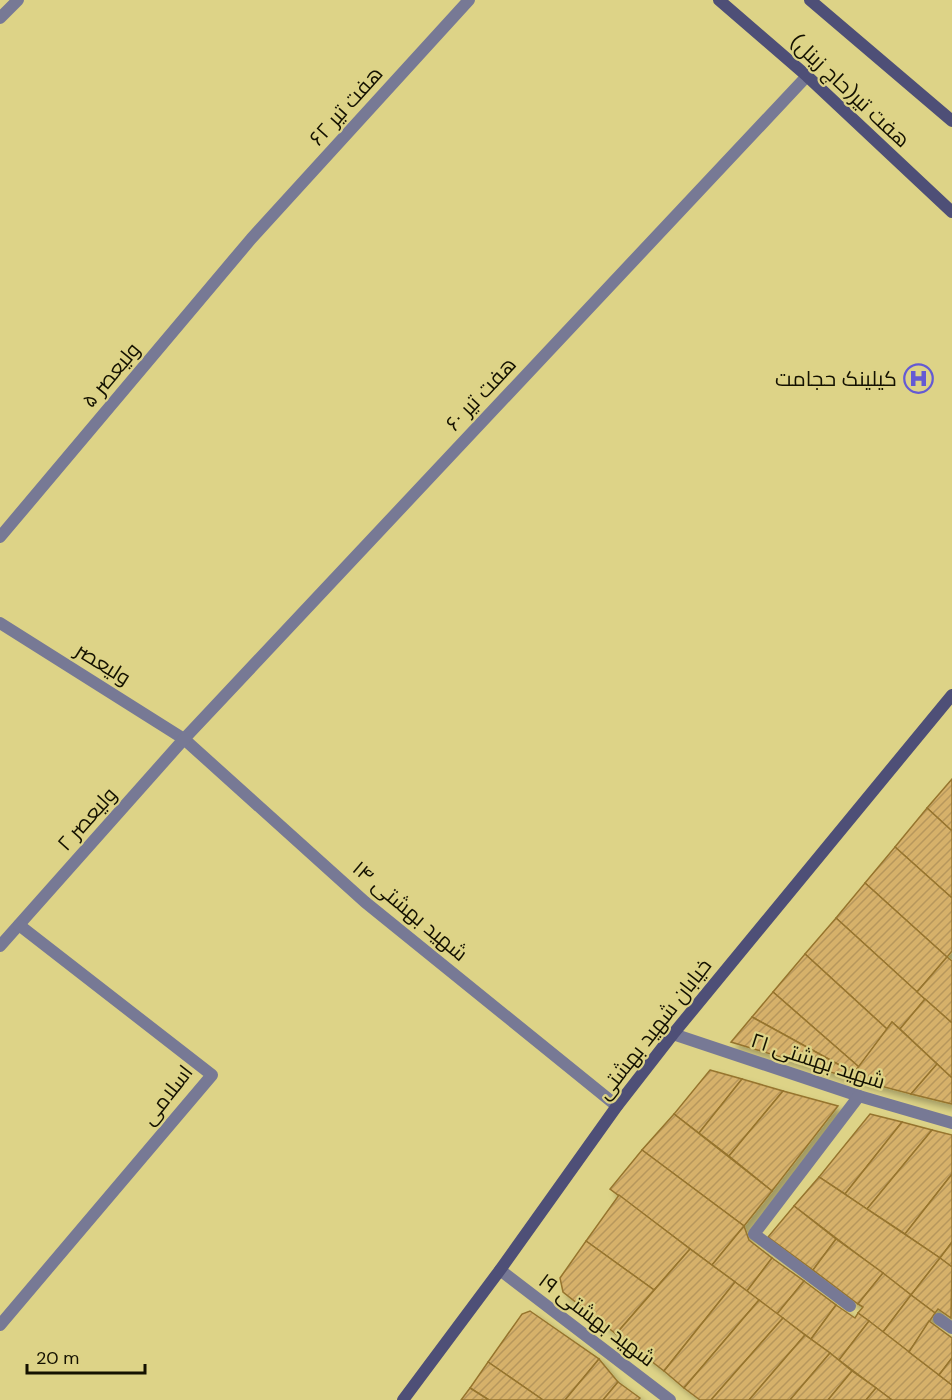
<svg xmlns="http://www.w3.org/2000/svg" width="952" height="1400" font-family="'DM Sans',Cairo,sans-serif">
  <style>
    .building { fill: url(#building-hatch); stroke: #96742d; stroke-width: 1.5; filter: url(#shadow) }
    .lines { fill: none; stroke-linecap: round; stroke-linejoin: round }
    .street { stroke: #777995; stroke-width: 12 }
    .secondary { stroke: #4e4f77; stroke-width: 12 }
    .labels { text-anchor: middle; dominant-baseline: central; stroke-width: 4.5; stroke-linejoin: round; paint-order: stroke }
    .street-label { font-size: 21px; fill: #141100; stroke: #ddd387 }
    .poi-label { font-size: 21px; fill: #141100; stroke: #ddd387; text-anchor: end }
  </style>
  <defs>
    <pattern id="building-hatch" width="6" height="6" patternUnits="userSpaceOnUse" patternTransform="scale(1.5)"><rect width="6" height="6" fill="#d6b16b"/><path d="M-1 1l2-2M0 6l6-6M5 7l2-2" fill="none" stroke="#b7975b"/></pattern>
    <filter id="shadow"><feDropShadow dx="5.5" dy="5.5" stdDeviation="3" flood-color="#0004"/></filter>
  </defs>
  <rect width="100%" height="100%" fill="#ddd387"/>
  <g class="building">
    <path d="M952,779V831L927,808Z"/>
    <path d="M927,808L952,831V898L895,847Z"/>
    <path d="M895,847L952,898V951L947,957L865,883Z"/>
    <path d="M865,883L947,957L917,992L836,918Z"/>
    <path d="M836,918L925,999L900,1029L892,1022L887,1029L805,954Z"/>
    <path d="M805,954L887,1029L859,1067L773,992Z"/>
    <path d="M947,957L952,961V1023L917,992Z"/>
    <path d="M773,992L859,1067L854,1073L752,1017Z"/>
    <path d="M925,999L952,1023V1078L900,1029Z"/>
    <path d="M752,1017L854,1073L850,1078L731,1042Z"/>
    <path d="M892,1022L937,1064L911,1094L850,1078Z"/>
    <path d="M937,1064L952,1078V1104L911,1094Z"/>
    <path d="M710,1070L742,1079L699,1133L674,1114Z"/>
    <path d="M742,1079L783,1091L729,1156L699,1133Z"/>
    <path d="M783,1091L838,1106L772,1191L729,1156Z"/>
    <path d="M674,1114L772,1191L744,1226L642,1150Z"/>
    <path d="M870,1114L902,1122L845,1194L819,1177Z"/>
    <path d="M902,1122L932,1130L867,1209L845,1194Z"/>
    <path d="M932,1130L952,1135V1174L905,1234L867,1209Z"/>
    <path d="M642,1150L744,1226L712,1265L610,1189Z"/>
    <path d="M952,1174V1242L940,1258L905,1234Z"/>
    <path d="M819,1177L940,1258L911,1295L794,1206Z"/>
    <path d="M619,1195L690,1249L654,1290L586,1241Z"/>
    <path d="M794,1206L836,1239L813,1270L768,1237Z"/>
    <path d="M744,1226L749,1240L772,1258L747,1291L712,1265Z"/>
    <path d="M836,1239L883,1273L858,1304L813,1270Z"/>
    <path d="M586,1241L654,1290L616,1334L563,1292L560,1278Z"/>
    <path d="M952,1242V1267L940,1258Z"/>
    <path d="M690,1249L735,1282L664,1371L616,1334Z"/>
    <path d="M772,1258L804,1281L777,1314L747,1291Z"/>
    <path d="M940,1258L952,1267L951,1318L938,1309L935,1313L911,1295Z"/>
    <path d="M883,1273L911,1295L883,1332L858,1313L863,1307L858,1304Z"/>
    <path d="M804,1281L836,1305L811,1339L777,1314Z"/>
    <path d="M735,1282L759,1300L684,1388L664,1371Z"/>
    <path d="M911,1295L935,1313L909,1352L883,1332Z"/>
    <path d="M759,1300L783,1318L711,1400H700L684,1388Z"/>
    <path d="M836,1305L855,1318L858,1313L869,1321L839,1360L811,1339Z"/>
    <path d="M530,1311L599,1359L565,1400H543L488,1362L522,1314Z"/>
    <path d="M783,1318L805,1335L749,1400H711Z"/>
    <path d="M869,1321L952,1385V1400H892L839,1360Z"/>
    <path d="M929,1321L952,1338V1358L939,1375L909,1352Z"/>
    <path d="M805,1335L830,1353L790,1400H749Z"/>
    <path d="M830,1353L852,1371L828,1400H790Z"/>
    <path d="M952,1358V1385L939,1375Z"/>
    <path d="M599,1359L618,1382L603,1400H565Z"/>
    <path d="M488,1362L543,1400H489L470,1388Z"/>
    <path d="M852,1371L876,1388L866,1400H828Z"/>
    <path d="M618,1382L640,1398L638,1400H603Z"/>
    <path d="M470,1388L489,1400H461Z"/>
    <path d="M876,1388L892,1400H866Z"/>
  </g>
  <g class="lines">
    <g class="street">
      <path d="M0,18L18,0"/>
      <path d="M0,537L251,239L469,0"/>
      <path d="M0,623L184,739L365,902L617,1106"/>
      <path d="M0,946L184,739L807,76"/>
      <path d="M673,1034L859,1096L952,1123"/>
      <path d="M500,1270L670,1400"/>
      <path d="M850,1306L754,1234L859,1096"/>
      <path d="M939,1319L952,1328"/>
      <path d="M0,1325L212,1075L19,925"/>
    </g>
    <g class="secondary">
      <path d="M719,0L807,76L952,212"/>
      <path d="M810,0L952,121"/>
      <path d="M403,1400L500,1270L617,1106L673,1034L952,695"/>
    </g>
  </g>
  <defs>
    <symbol id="hospital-ring" viewBox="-11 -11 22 22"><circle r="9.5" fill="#ddd387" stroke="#645ad4" stroke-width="1.5"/><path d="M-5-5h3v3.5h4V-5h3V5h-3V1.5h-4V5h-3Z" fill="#645ad4"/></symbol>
  </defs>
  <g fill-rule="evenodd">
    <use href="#hospital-ring" x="902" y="362" width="33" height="33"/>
  </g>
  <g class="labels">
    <g class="street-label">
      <text transform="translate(850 91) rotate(43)">هفت تیر(حاج زینل)</text>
      <text transform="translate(346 106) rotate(-48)">هفت تیر ۶۲</text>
      <text transform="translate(111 375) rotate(-50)">ولیعصر ۵</text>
      <text transform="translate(481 394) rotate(-47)">هفت تیر ۶۰</text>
      <text transform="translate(103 664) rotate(32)">ولیعصر</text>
      <text transform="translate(87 819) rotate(-48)">ولیعصر ۲</text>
      <text transform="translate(410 911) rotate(40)">شهید بهشتی ۱۴</text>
      <text transform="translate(654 1029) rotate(-52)">خیابان شهید بهشتی</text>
      <text transform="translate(818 1061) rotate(18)">شهید بهشتی ۲۱</text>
      <text transform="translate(167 1095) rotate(-52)">اسلامی</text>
      <text transform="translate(597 1320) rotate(37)">شهید بهشتی ۱۹</text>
    </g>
    <g class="poi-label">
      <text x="897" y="379">کیلینک حجامت</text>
    </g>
  </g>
  <path d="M27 1364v9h118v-9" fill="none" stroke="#141100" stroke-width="3"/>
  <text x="36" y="1364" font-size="18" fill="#141100" stroke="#ddd387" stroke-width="4.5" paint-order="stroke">20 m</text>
</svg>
